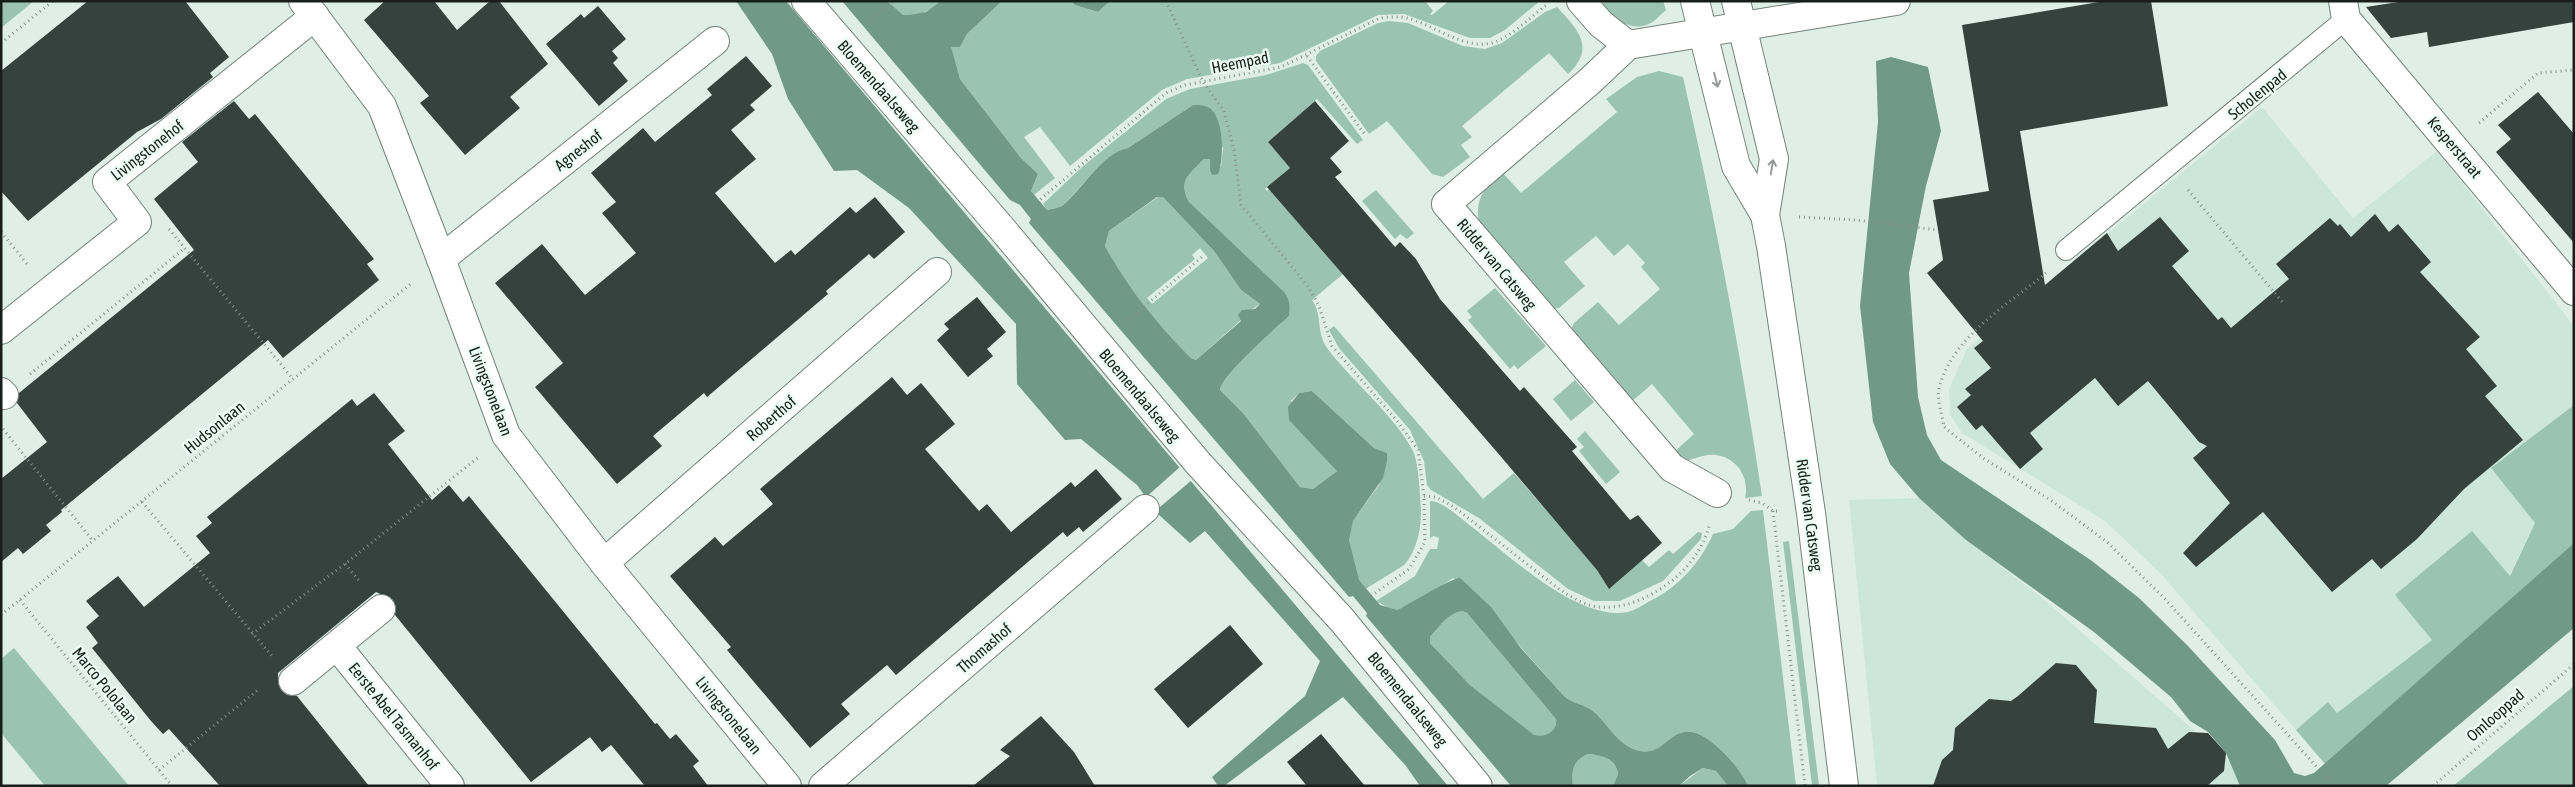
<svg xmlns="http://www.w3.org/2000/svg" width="2575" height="787" font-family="'Asap Condensed',sans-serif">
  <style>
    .built { fill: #cde6db }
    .green { fill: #9bc3b3; fill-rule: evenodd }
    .water { fill: #709989; fill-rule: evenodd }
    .pier { fill: #dfefe8 }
    .building { fill: #35423d }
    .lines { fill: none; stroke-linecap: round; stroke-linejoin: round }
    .lane-casing { stroke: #73827b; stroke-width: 22 }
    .street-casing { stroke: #73827b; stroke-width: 30 }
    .path { stroke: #85918b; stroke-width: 3; stroke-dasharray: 1 4; stroke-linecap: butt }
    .lane { stroke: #fff; stroke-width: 20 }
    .street { stroke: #fff; stroke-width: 28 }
    .oneway { stroke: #979a98 }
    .labels { text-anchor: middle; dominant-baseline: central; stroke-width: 5; stroke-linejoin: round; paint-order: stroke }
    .street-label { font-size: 16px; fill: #181e1b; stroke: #ecfdf5 }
  </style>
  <rect width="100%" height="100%" fill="#dfefe8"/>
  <g class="built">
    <path d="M2262,107L2353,218L2437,151L2574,326V405L2491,468L2535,523L2509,576L2433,640L2337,714L2328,702L2296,730L2161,574L2105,521L1962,433L1950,415L1949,389L1967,349Z"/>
    <path d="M1919,498L1966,540L2040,596L2248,777V786H1877L1849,500Z"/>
  </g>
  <g class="green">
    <path d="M1,1H34L1,28Z"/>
    <path d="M887,1H941C931,9 916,20 903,15C897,12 891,5 887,1Z"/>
    <path d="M1002,1H1071L1075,5L1098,12L1110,1H1425L1433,11L1430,14L1432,15L1449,1H1540L1505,30L1490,38H1470L1404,14L1378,15L1280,63L1187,79L1162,90L1070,166L1040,127L1024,137L1055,178L1034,195L1031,191L1038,174L1021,158L960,79L950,47H960L967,34Z"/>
    <path d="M1605,1H1663L1666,10C1661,14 1655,21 1651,23C1631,34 1613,17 1600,6Z"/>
    <path d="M1557,7C1577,29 1597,47 1568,74L1549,53L1462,126L1472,137L1461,145L1470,157L1443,177L1432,174L1387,121L1369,134L1316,61V56L1320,51L1378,23L1389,21L1408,23L1463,46L1485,49L1502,43L1545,12Z"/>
    <path d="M1303,63L1308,65L1363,140L1357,144L1317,99L1268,142L1290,168L1265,189L1267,191L1269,189L1343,274L1312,300C1324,317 1314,332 1330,352C1353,381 1397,419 1413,451C1419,464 1420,496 1421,511C1421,529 1417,550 1405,564C1402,567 1373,584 1366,589L1358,580L1349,540L1350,529L1353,521L1379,485L1386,453L1374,448L1312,391L1299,393L1291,401L1337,471L1313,489L1300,487L1243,413L1220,390C1220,377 1276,328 1289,316L1189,202C1177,180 1190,174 1204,159H1210L1212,164L1221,166L1223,148L1193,105L1128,148C1104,152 1081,190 1062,206C1058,208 1051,209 1047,210L1043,204L1082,167L1166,99L1190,89L1266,75Z"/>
    <path d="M1659,71L1683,77C1715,216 1741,355 1762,496L1745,498C1750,478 1737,457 1715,455C1705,454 1694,459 1684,462L1673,453L1694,434L1652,384L1630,403L1571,329L1574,323L1598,302L1619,325L1660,289L1641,267L1645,263L1628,244L1614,256L1596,236L1564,262L1585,286L1559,308L1553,309L1480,226C1473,201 1484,187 1502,172L1521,193L1617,112L1606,99L1637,77Z"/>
    <path d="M1376,190L1414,233L1407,239L1400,234L1395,239L1362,201Z"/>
    <path d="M1158,197H1163L1214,251L1241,290L1260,304L1241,317V320L1196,360L1191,358C1157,324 1128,288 1105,246L1109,231ZM1200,248L1208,258L1152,304L1147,298L1195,259L1192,255Z"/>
    <path d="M1495,288L1546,346L1518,369L1514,365L1510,369L1468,320L1472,317L1467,311Z"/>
    <path d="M1334,326L1483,499L1514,473L1610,584L1642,560L1649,567L1669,550L1673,554L1698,532L1702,533L1701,539L1663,581L1620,601H1594L1568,589L1479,518L1431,490L1427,485L1424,461L1410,430L1339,348L1329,330Z"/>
    <path d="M1575,380L1594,402L1571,421L1553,399Z"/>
    <path d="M2574,405V543L2325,764L2296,730L2328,702L2337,713L2432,640L2395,595L2472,531L2510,576L2535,523L2491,468Z"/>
    <path d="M1585,431L1620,472L1606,484L1579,451L1584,447L1577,439Z"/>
    <path d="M1430,501C1442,501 1458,516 1468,524C1507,553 1577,622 1628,612C1636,610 1644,604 1652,600C1678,587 1701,562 1713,534L1733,529L1751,511L1763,510L1796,786H1748C1741,768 1705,727 1684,732C1667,735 1661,755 1640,751C1619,747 1609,725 1594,712C1585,704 1573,704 1564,696L1511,636L1453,578L1430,594L1397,610H1392L1376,601L1415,576L1430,549H1437L1439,538L1434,536L1430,538Z"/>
    <path d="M1789,541L1819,786H1812L1783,542Z"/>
    <path d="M1462,611L1467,613L1556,719C1558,732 1546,738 1534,736L1470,685L1430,643V637C1440,626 1447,614 1462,611Z"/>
    <path d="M14,648L129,786H45L1,733V659Z"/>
    <path d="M2574,686V786H2453Z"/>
    <path d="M1588,754C1603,755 1615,758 1618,774L1613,786H1573C1571,771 1573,760 1588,754Z"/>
    <path d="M1703,768L1716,771L1728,786H1679Z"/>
  </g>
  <g class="water">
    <path d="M736,1H786L1448,786H1420L1406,766L1343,697L1224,786H1218L1212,777L1305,696L1320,661L1205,531L1190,543L1158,514L1137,485L1081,439L1065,440L1017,384L1016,324L909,208L857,170L834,171L788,99L772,54Z"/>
    <path d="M842,1H887L903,15H910L926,12L941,1H1002L967,34L960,47H951L960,79L1021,158L1038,174L1031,191L1047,210C1051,209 1058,208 1062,206C1082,190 1103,152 1128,148L1193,105C1200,105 1207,105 1212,110C1224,123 1224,159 1218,174L1212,175L1210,170V159H1204C1190,174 1177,180 1189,202L1284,292C1290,300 1290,306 1289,316C1276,328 1220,377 1220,390L1243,413L1300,487L1313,489L1337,471L1289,420L1288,407L1299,393L1312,391L1374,448L1387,453V461L1383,478L1353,521L1349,540L1359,580L1380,605L1397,610C1410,604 1451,578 1460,578L1491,607L1520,647L1564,696C1573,704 1585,704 1594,712C1609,725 1619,747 1640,751C1661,755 1667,735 1684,732C1705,727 1741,768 1748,786H1728L1716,771L1703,768L1690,776L1679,786H1613L1618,774C1616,759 1603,755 1588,754C1573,760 1571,771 1573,786H1511L1366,616L1367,613L1353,596L1349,597L1029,223L1031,219L1020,205L1010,200ZM1157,197H1163L1214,251L1241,290L1260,304L1255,309L1242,310L1238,315L1241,321L1196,360L1191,358C1157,324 1128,288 1105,246L1109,231ZM1462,611L1467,613L1556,719C1558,732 1545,738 1534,735L1470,685L1430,643V637C1440,626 1447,614 1462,611Z"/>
    <path d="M1071,1H1110L1098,12L1075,5Z"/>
    <path d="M1891,57L1928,67L1941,131L1926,186L1909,273L1918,397L1927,435L1941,460L2092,561L2139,598L2187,645L2275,740L2294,773L2305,776L2314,773L2574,543V628L2386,786H2240L2226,753L2208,732L2190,721L2171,697L2094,632L1966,540L1919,498L1890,464L1873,422L1860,306L1878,122L1876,61Z"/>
  </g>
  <path class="pier" d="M1181,466L1192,480L1154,512L1144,499Z"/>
  <g class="building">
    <path d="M88,1H185L229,57L210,73L213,77L161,119L137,132L28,221L1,191V71Z"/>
    <path d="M385,1H434L457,30L490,1H499L548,64L510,97L520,108L465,155L420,103L429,96L364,20Z"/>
    <path d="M2105,1H2151L2168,106L2020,131L2045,285L2107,233L2118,251L2160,217L2189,251L2172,266L2218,320L2222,317L2231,328L2289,279L2276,264L2330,218L2338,226L2340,224L2351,237L2375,214L2389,232L2398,224L2431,262L2420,272L2480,337L2466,349L2497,386L2485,396L2523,440L2464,489L2417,539L2381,569L2372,559L2332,592L2263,512L2196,567L2183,553L2230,503L2193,458L2207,446L2199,442L2148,381L2118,406L2095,378L2030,433L2043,449L2020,469L1982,425L1976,430L1957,407L1971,395L1965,389L1991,368L1974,348L1983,341L1927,273L1943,260L1933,200L1989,191L1962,25Z"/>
    <path d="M2405,1H2574V22L2429,47L2427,32L2391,38L2366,7Z"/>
    <path d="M598,6L626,39L612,51L618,58L613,63L628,81L599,106L546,44L581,14L584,18Z"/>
    <path d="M746,56L772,86L750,105L755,110L731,130L756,159L715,193L775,263L791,250L795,255L850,207L856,213L875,197L905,232L874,259L869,254L826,291L828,294L707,397L704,393L653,436L662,446L617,484L535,387L563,363L495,283L542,244L585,295L636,253L602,213L616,202L591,173L643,128L655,142L712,95L707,89Z"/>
    <path d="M2538,92L2574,134V243L2496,152L2511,139L2498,125Z"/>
    <path d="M234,101L249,119L255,114L374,259L367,264L379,280L283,358L268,340L61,510L62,512L46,525L51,531L23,554L18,548L1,562V479L47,442L17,403L19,393L194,250L154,199L198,162L182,142Z"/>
    <path d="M1315,101L1349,141L1330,158L1342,172L1335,177L1395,247L1400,242L1416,259L1440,299L1520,391L1524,387L1577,447L1572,451L1630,520L1638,515L1662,543L1609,589L1597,570L1497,452L1267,187L1290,168L1268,142Z"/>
    <path d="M977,297L1006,332L987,349L993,356L968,377L937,340L949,329L944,324Z"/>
    <path d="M892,377L907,395L921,383L955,424L925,449L979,511L987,504L1011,532L1071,482L1075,487L1096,469L1122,499L1083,532L1079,527L1067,537L1063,532L896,675L887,665L841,704L850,714L810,748L727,650L731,647L670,576L715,537L723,546L773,504L760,489Z"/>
    <path d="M374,393L405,431L388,444L432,500L449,485L463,502L469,496L655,724L657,723L670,739L676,734L699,761L693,766L708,786H645L611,745L602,752L590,737L531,782L395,615L396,607L393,600L376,592L278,673V683L281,690L287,695L297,696L369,786H220L169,729L163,734L151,721L92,648L98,643L86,627L99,616L86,601L118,576L144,607L210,553L196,536L212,523L207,517L352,399L357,406Z"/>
    <path d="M1230,625L1263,664L1188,728L1154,689Z"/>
    <path d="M2056,663L2076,665L2097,690L2094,723L2156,728L2168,749L2189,732L2208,733L2226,753L2224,771L2207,786H1933L1942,760L1953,750L1955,728L1989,699L2011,701L2018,696Z"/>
    <path d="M1041,716L1074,752L1095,786H973L1010,756L1000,750Z"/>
    <path d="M1321,734L1365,786H1307L1287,762Z"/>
  </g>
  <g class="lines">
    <defs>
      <path id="lane" d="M2066,250L2346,19"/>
      <g id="street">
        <path d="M303,1L382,106L441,259L506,435L604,563L787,786"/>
        <path d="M806,1L1003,230L1198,463L1342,620L1478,786"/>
        <path d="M1581,1L1601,24L1628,45"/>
        <path d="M1695,1L1736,166L1765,215L1771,246L1811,513L1844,786"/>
        <path d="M1736,1L1774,159L1765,215"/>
        <path d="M2343,1L2346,19L2574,291"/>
        <path d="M441,259L715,41"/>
        <path d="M1,330L137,222L107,182L315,16"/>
        <path d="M1,392L4,395"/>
        <path d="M1717,493L1672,468L1446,204L1590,81L1628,45L1896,1"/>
        <path d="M604,563L937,272"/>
        <path d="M337,646L450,786"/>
        <path d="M293,681L381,609"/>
        <path d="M823,786L1145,509"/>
      </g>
    </defs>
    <use href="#lane" class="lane-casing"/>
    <use href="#street" class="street-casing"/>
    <g class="path">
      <path d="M1166,1L1203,82L1224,111L1234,150L1241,205L1307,285L1319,306L1332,346L1398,422L1418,450L1424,496L1425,542L1409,569L1368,598"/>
      <path d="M868,21L893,1"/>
      <path d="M1,43L53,1"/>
      <path d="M1307,56L1366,136"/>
      <path d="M2479,123L2538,73L2574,70"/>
      <path d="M2188,190L2284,304"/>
      <path d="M1029,209L1166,93L1185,85L1281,67L1380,18C1389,17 1397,16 1407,18C1433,24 1466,52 1495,42C1514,35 1531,16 1548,4"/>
      <path d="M1799,217L1856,220L1938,230"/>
      <path d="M169,229L293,379"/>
      <path d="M1,232L28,265"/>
      <path d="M2046,273C2008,305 1951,337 1939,389C1936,399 1943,416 1944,427L1983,458L2049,499L2107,542L2166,600L2334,786"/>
      <path d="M1125,323L1202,257"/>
      <path d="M30,374L185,248"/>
      <path d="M3,429L93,541"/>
      <path d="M1424,496L1436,497L1454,507L1559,589C1571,597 1584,605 1598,607C1644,611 1699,570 1709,526"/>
      <path d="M1749,500L1762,503L1773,511H1777"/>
      <path d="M142,502L272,656"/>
      <path d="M1773,511L1805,786"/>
      <path d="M345,564L361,583"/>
      <path d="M20,600L172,786"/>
      <path d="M1,615L413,282"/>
      <path d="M252,634L345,564L480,456"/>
      <path d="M159,770L259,689"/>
      <path d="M1,785L2,786"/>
      <path d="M2433,786L2574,664"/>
    </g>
    <use href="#lane" class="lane"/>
    <use href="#street" class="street"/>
  </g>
  <defs><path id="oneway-shaft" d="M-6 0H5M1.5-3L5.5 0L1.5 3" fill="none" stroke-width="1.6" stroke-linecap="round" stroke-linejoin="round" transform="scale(1.25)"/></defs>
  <g class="oneway">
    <use href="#oneway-shaft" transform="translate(1716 80) rotate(75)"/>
    <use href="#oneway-shaft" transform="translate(1772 167) rotate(-81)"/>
  </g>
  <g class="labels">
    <g class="street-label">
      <text transform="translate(1240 62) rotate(-11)">Heempad</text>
      <text transform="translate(879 86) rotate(49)">Bloemendaalseweg</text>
      <text transform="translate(2257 94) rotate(-39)">Scholenpad</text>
      <text transform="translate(2455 147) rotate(50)">Kesperstraat</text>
      <text transform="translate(147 150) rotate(-38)">Livingstonehof</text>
      <text transform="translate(578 150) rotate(-38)">Agneshof</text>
      <text transform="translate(1497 264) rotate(50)">Ridder van Catsweg</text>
      <text transform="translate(491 391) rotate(69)">Livingstonelaan</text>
      <text transform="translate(1140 395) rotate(50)">Bloemendaalseweg</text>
      <text transform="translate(771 418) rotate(-41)">Roberthof</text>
      <text transform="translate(214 427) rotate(-39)">Hudsonlaan</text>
      <text transform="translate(1810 515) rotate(82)">Ridder van Catsweg</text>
      <text transform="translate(984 648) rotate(-41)">Thomashof</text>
      <text transform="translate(105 685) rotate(51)">Marco Pololaan</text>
      <text transform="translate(1408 699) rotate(51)">Bloemendaalseweg</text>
      <text transform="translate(729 715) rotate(51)">Livingstonelaan</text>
      <text transform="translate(2495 715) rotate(-41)">Omlooppad</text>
      <text transform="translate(394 716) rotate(51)">Eerste Abel Tasmanhof</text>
    </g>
  </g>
  <rect width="2575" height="787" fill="none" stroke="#181e1b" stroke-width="5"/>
</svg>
